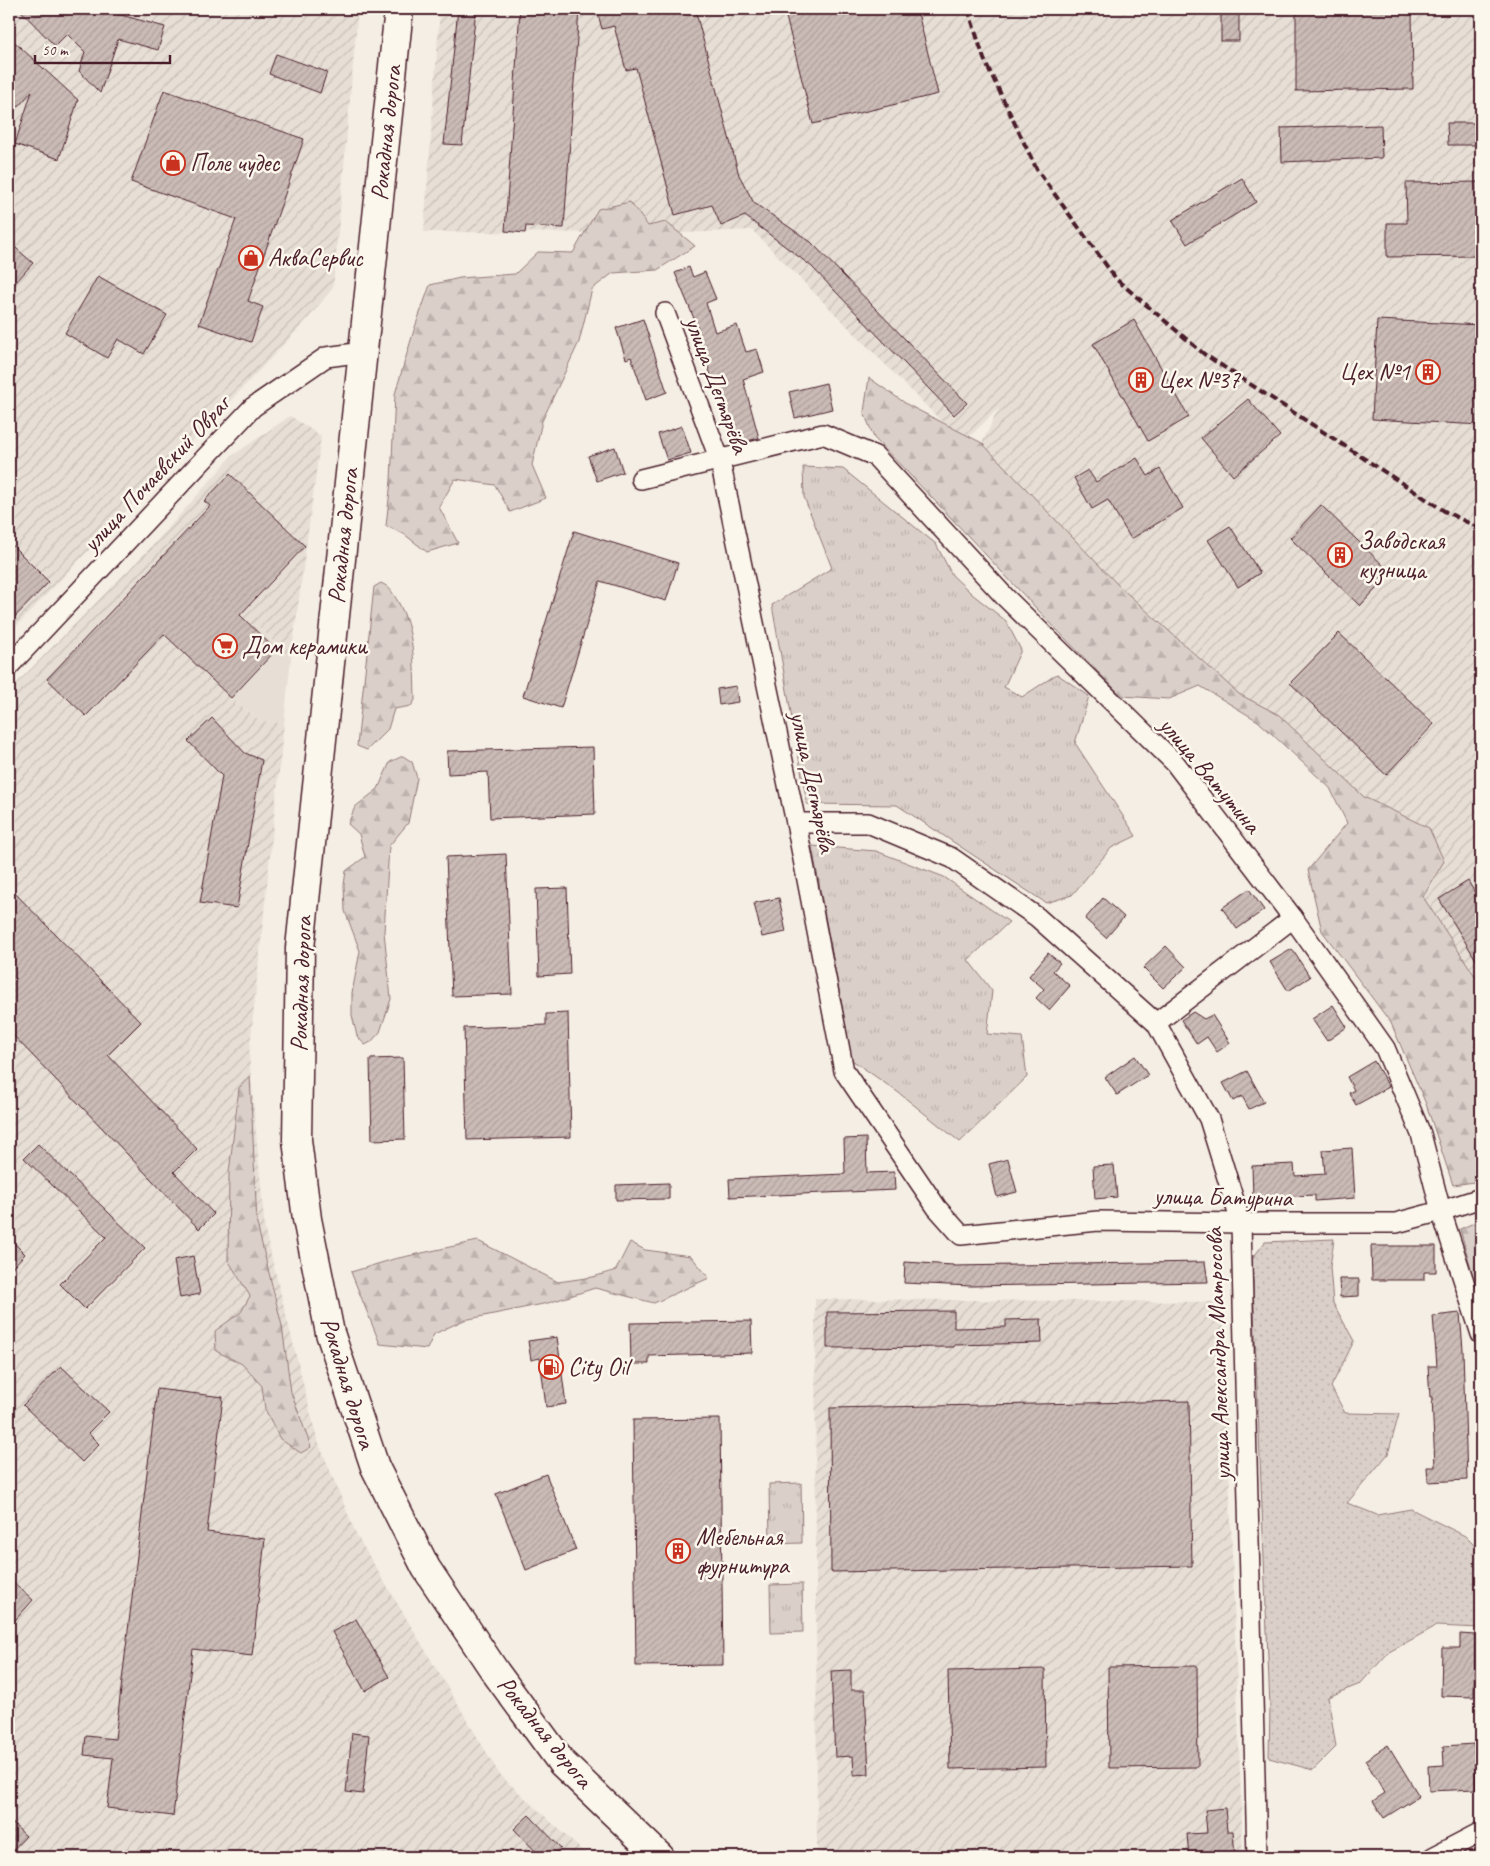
<svg xmlns="http://www.w3.org/2000/svg" width="1490" height="1866" font-family="Caveat,sans-serif">
  <style>
    .built { fill: #e7dfd6 }
    .industrial { fill: url(#industrial-furrows) }
    .grass { fill: url(#grass-tufts); stroke: #92787a }
    .forest { fill: url(#forest-firs); stroke: #92787a }
    .park { fill: url(#park-dots); stroke: #92787a }
    .building { fill: url(#building-hatch); stroke: #4a1f2b }
    .lines { fill: none; stroke-linecap: round; stroke-linejoin: round }
    .minor-casing { stroke: #4a1f2b; stroke-width: 22 }
    .secondary-casing { stroke: #4a1f2b; stroke-width: 31 }
    .minor { stroke: #fbf7ec; stroke-width: 19 }
    .secondary { stroke: #fbf7ec; stroke-width: 28 }
    .rail { stroke: #4a1f2b; stroke-width: 4; stroke-dasharray: 8 4; stroke-linecap: butt }
    .labels { text-anchor: middle; dominant-baseline: central; stroke-width: 5; stroke-linejoin: round; paint-order: stroke }
    .street-label { font-size: 25px; fill: #4a1f2b; stroke: #fbf7ec }
    .poi-label { font-size: 25px; fill: #4a1f2b; stroke: #fbf7ec; text-anchor: start }
  </style>
  <defs>
    <pattern id="industrial-furrows" width="10" height="10" patternUnits="userSpaceOnUse" patternTransform="scale(1.25)"><rect width="10" height="10" fill="#e7dfd6"/><path d="M-1 1l2-2M0 10L10 0M9 11l2-2" fill="none" stroke="#c8bfb8"/></pattern>
    <pattern id="grass-tufts" width="24" height="20" patternUnits="userSpaceOnUse" patternTransform="scale(1.25)"><rect width="24" height="20" fill="#dbd0c9"/><path d="M3 7l-1-3M5 7V3M7 7l1-3M15 17l-1-3M17 17v-4M19 17l1-3" fill="none" stroke="#bdb2ad"/></pattern>
    <pattern id="forest-firs" width="22" height="20" patternUnits="userSpaceOnUse" patternTransform="scale(1.25)"><rect width="22" height="20" fill="#dbd0c9"/><path d="M5 1l3.5 6h-7zM16 11l3.5 6h-7z" fill="#bdb2ad"/></pattern>
    <pattern id="park-dots" width="8" height="8" patternUnits="userSpaceOnUse" patternTransform="scale(1.25)"><rect width="8" height="8" fill="#dbd0c9"/><path d="M2 2h.1M6 6h.1" fill="none" stroke="#bdb2ad" stroke-width="1.8" stroke-linecap="round"/></pattern>
    <pattern id="building-hatch" width="6" height="6" patternUnits="userSpaceOnUse" patternTransform="scale(1.25)"><rect width="6" height="6" fill="#cabbb6"/><path d="M-1 1l2-2M0 6l6-6M5 7l2-2" fill="none" stroke="#afa09d"/></pattern>
  </defs>
  <rect width="100%" height="100%" fill="#f4eee4"/>
  <filter id="ink" filterUnits="userSpaceOnUse"><feTurbulence type="fractalNoise" baseFrequency=".02" numOctaves="2"/><feDisplacementMap in="SourceGraphic" scale="10" xChannelSelector="R" yChannelSelector="G"/><feConvolveMatrix kernelMatrix="1 2 1 2 8 2 1 2 1" color-interpolation-filters="sRGB"/></filter>
  <g filter="url(#ink)">
    <path class="built" d="M234,621L258,626L291,658L284,723L261,721L231,698L164,634Z"/>
    <g class="industrial">
      <path d="M9,9H358L333,288L306,321L9,634Z"/>
      <path d="M440,9H1481V985L1423,897L1444,861L1429,828L1364,798L1279,715L1239,694L1119,586L982,443L999,408L963,443L752,230L682,233L424,232Z"/>
      <path d="M290,416L321,436L291,658L258,626L234,622L164,634L231,698L261,721L284,723L249,1055L265,1231L317,1439L357,1536L500,1775L589,1857H9V691L154,544L232,456Z"/>
      <path d="M815,1299L1223,1302L1243,1857H817Z"/>
    </g>
    <g class="grass">
      <path d="M803,467L843,469L936,544L952,575L972,594L1006,621L1021,650L1004,687L1022,697L1057,674L1089,696L1075,743L1136,836L1111,848L1072,895L1046,903L897,805L807,804L772,605L832,568L804,497Z"/>
      <path d="M812,846L876,851L944,877L1009,922L968,960L992,991L987,1034L1022,1037L1027,1077L960,1142L899,1093L852,1060Z"/>
      <path d="M801,1483L802,1543L770,1544L769,1484Z"/>
      <path d="M802,1584L803,1632L771,1633L770,1585Z"/>
    </g>
    <g class="forest">
      <path d="M630,202L648,226L666,222L695,246L657,270L613,273L592,289L579,342L542,421L532,465L546,498L510,512L495,485L455,479L439,507L458,543L427,552L404,534L386,526L391,481L395,394L414,330L430,285L460,278L515,274L538,252L573,253L598,209Z"/>
      <path d="M869,378L908,405L982,443L1119,586L1239,694L1279,715L1364,797L1429,828L1444,861L1423,897L1481,985V1181L1453,1185L1426,1104L1391,1023L1322,931L1308,870L1347,823L1330,788L1258,721L1200,686L1169,699L1122,696C1037,612 958,523 874,438L864,412Z"/>
      <path d="M381,583C390,587 392,592 397,600C415,630 414,666 415,700L411,706L394,709L388,729L367,750L357,746L374,587Z"/>
      <path d="M403,756L412,762L417,778L408,823L389,846L384,932L391,999L380,1032L371,1042L365,1045L357,1036L352,1015V993L360,951L345,911L344,885L346,871L365,857L359,834L348,824L355,807L378,789L390,762Z"/>
      <path d="M250,1076L257,1224L282,1326L291,1392L311,1447L301,1453L280,1439L265,1409L262,1386L242,1364L216,1351L215,1331L241,1312L250,1296L228,1260L229,1173L239,1088Z"/>
      <path d="M1481,1220V1304L1460,1229Z"/>
      <path d="M478,1241L558,1282L593,1277L616,1270L630,1242L645,1250L691,1256L709,1278L654,1303L595,1288L548,1303L464,1320L434,1334L427,1349L380,1344L351,1272L394,1259Z"/>
    </g>
    <path class="park" d="M1334,1239L1330,1267L1333,1303L1354,1341L1331,1387L1345,1413L1399,1414L1388,1454L1347,1503L1377,1515L1411,1509L1465,1536L1481,1552V1628L1436,1626L1389,1652L1360,1684L1328,1697L1336,1747L1313,1770L1269,1758L1270,1707L1252,1259L1265,1242Z"/>
    <g class="building">
      <path d="M19,9H107L110,12L165,27L158,50L118,39L100,93L79,71L85,52L67,34L55,46Z"/>
      <path d="M458,9H476L462,145L444,144Z"/>
      <path d="M520,9H579L564,228L526,226L525,233L505,231Z"/>
      <path d="M617,9H695L739,175L754,203L811,242L967,403L954,415L811,266L745,216L721,226L712,205L675,215L636,68L626,70L614,26L602,29L598,14Z"/>
      <path d="M784,9H917L938,94L813,124Z"/>
      <rect x="1221" y="9" width="18" height="32"/>
      <path d="M1296,9H1412L1413,89L1296,91Z"/>
      <path d="M9,37L78,100L59,159L15,144L32,91L9,117Z"/>
      <path d="M276,54L327,72L320,93L269,74Z"/>
      <path d="M164,90L304,139L248,301L263,307L251,342L199,324L236,219L131,182Z"/>
      <path d="M1447,123H1481V145H1448Z"/>
      <path d="M1381,125L1382,158L1282,162L1281,128Z"/>
      <path d="M1242,178L1256,202L1187,244L1172,220Z"/>
      <path d="M1481,182V256L1387,257V223H1407L1406,183Z"/>
      <path d="M9,242L33,263L9,290Z"/>
      <path d="M689,267L693,277L705,272L716,299L706,303L715,332L737,325L746,352L757,349L764,372L743,379L759,438L735,444L720,393L717,394L696,329L698,328L675,273Z"/>
      <path d="M98,276L167,315L144,354L118,339L107,358L65,333Z"/>
      <path d="M643,319L667,392L646,400L631,357L626,359L616,328Z"/>
      <path d="M1134,320L1189,417L1148,441L1093,344Z"/>
      <path d="M1377,320L1481,325V425L1372,419Z"/>
      <path d="M826,383L832,409L795,418L789,392Z"/>
      <path d="M1248,399L1280,436L1233,476L1201,438Z"/>
      <path d="M682,426L691,453L667,460L658,434Z"/>
      <path d="M615,447L623,472L597,481L588,456Z"/>
      <path d="M1137,458L1148,476L1160,469L1183,508L1131,539L1108,500L1092,509L1074,478L1088,470L1096,482Z"/>
      <path d="M230,474L305,546L240,615L276,650L231,698L164,634L86,716L47,679L210,506L204,501Z"/>
      <path d="M1321,505L1391,573L1360,606L1290,538Z"/>
      <path d="M1230,526L1260,573L1238,587L1208,540Z"/>
      <path d="M574,531L678,563L666,601L600,581L561,708L523,696Z"/>
      <path d="M9,542L49,582L9,623Z"/>
      <path d="M1339,633L1434,724L1386,775L1290,683Z"/>
      <path d="M736,686L738,702L719,705L717,689Z"/>
      <path d="M212,718L245,753L262,760L237,908L200,903L222,776L188,741Z"/>
      <path d="M593,747L595,814L490,818L488,772L448,774L447,751Z"/>
      <path d="M506,854L512,994L452,996L446,857Z"/>
      <path d="M1468,881L1481,903V968L1439,899Z"/>
      <path d="M9,887L141,1022L108,1055L197,1149L174,1172L214,1214L199,1229L9,1031Z"/>
      <path d="M567,888L570,974L539,976L536,889Z"/>
      <path d="M1249,889L1264,910L1237,929L1222,908Z"/>
      <path d="M779,898L786,932L762,937L754,903Z"/>
      <path d="M1103,898L1124,917L1106,938L1085,919Z"/>
      <path d="M1166,946L1186,967L1163,988L1143,968Z"/>
      <path d="M1292,949L1310,977L1288,991L1270,962Z"/>
      <path d="M1048,953L1060,963L1053,971L1070,986L1049,1010L1036,998L1044,989L1029,976Z"/>
      <path d="M1333,1005L1347,1027L1327,1041L1312,1019Z"/>
      <path d="M1193,1012L1204,1019L1212,1015L1230,1043L1217,1052L1207,1037L1197,1044L1181,1020Z"/>
      <path d="M568,1013L571,1137L467,1140L464,1028L546,1025V1014Z"/>
      <path d="M1135,1056L1148,1075L1117,1095L1105,1077Z"/>
      <path d="M403,1058L405,1139L372,1140L370,1059Z"/>
      <path d="M1374,1061L1389,1087L1356,1105L1349,1093L1354,1090L1347,1077Z"/>
      <path d="M1247,1071L1264,1102L1249,1109L1242,1096L1233,1101L1223,1083Z"/>
      <path d="M866,1138L867,1173L894,1172L895,1190L730,1197L729,1179L845,1174L844,1139Z"/>
      <path d="M38,1144L145,1248L85,1309L60,1284L106,1237L24,1158Z"/>
      <path d="M1352,1148L1355,1198L1315,1201V1195L1253,1198L1252,1166L1294,1164L1295,1176L1325,1174L1323,1150Z"/>
      <path d="M1008,1159L1017,1192L997,1197L989,1164Z"/>
      <path d="M1114,1165L1117,1197L1095,1199L1093,1166Z"/>
      <path d="M669,1183V1199L616,1200V1185Z"/>
      <path d="M9,1238L25,1254L9,1271Z"/>
      <path d="M1371,1246H1436V1272H1424V1280H1372Z"/>
      <path d="M193,1256L200,1294L180,1298L174,1260Z"/>
      <path d="M905,1262L953,1265V1266L1205,1262L1208,1282L971,1286L904,1283Z"/>
      <path d="M1339,1279H1359V1296L1340,1297Z"/>
      <path d="M954,1311V1328L1006,1327V1320L1041,1319L1042,1343L954,1345V1347L827,1348V1312Z"/>
      <path d="M1460,1313L1463,1350L1467,1480L1428,1482L1427,1467H1435L1432,1397H1430L1428,1366H1437L1433,1316Z"/>
      <path d="M751,1321L752,1353L649,1356V1364H631L630,1323Z"/>
      <path d="M557,1337L566,1404L546,1407L540,1358L531,1360L528,1341Z"/>
      <path d="M61,1366L109,1412L88,1433L99,1444L82,1462L23,1405Z"/>
      <path d="M157,1389L223,1397L207,1532L265,1539L252,1656L193,1649L173,1816L107,1808L113,1758L84,1755L86,1736L115,1739Z"/>
      <path d="M1189,1401L1192,1566L831,1572L830,1408Z"/>
      <path d="M720,1419L723,1665L636,1666L633,1420Z"/>
      <path d="M546,1474L576,1550L526,1570L496,1494Z"/>
      <path d="M9,1578L33,1600L9,1627Z"/>
      <path d="M356,1619L389,1677L365,1691L332,1632Z"/>
      <path d="M1460,1634L1475,1635L1474,1697L1441,1696L1442,1648H1460Z"/>
      <path d="M1197,1666L1198,1767L1109,1768L1108,1667Z"/>
      <path d="M1045,1669L1046,1767L950,1769L948,1671Z"/>
      <path d="M851,1670V1690H865L869,1774L854,1775L853,1756L835,1757L831,1671Z"/>
      <path d="M352,1733L369,1735L363,1794L346,1792Z"/>
      <path d="M1474,1744L1476,1789L1429,1791L1428,1766L1444,1765L1443,1746Z"/>
      <path d="M1388,1745L1419,1796L1384,1818L1373,1801L1385,1793L1365,1760Z"/>
      <path d="M1225,1808L1227,1831H1233L1235,1857H1189L1187,1834L1207,1833L1205,1810Z"/>
      <path d="M529,1815L561,1848L551,1857H541L514,1829Z"/>
      <path d="M9,1820L26,1836L9,1854Z"/>
    </g>
    <g class="lines">
      <defs>
        <g id="minor">
          <path d="M665,313L720,461L796,823L844,1071L937,1208L961,1235L1098,1221L1241,1223H1396L1441,1211L1481,1198"/>
          <path d="M641,479L823,434L875,456L1005,597L1175,763L1293,918L1385,1048L1421,1134L1441,1211L1481,1334"/>
          <path d="M9,666L253,407L326,357L363,352"/>
          <path d="M796,823H868L952,858L1037,917L1156,1023L1209,1119L1241,1223L1257,1857"/>
          <path d="M1156,1023L1293,918"/>
          <path d="M1433,1857L1481,1832"/>
        </g>
        <path id="secondary" d="M399,9L300,948L297,1140L307,1219L330,1333L375,1467L426,1568L496,1673L562,1763L660,1857"/>
      </defs>
      <use href="#minor" class="minor-casing"/>
      <use href="#secondary" class="secondary-casing"/>
      <use href="#minor" class="minor"/>
      <use href="#secondary" class="secondary"/>
      <path class="rail" d="M968,9L984,59L1037,170L1117,280L1204,354L1446,512L1481,529"/>
    </g>
  </g>
  <defs>
    <symbol id="shop-ring" viewBox="-11 -11 22 22"><circle r="9.5" fill="#fbf7ec" stroke="#c8321e" stroke-width="1.5"/><path d="M-5-2.5h2.3a2.7 3.5 0 0 1 5.4 0H5L5.5 6h-11ZM-1.5-2.5h3a1.5 2.3 0 0 0-3 0Z" fill="#c8321e"/></symbol>
    <symbol id="building-ring" viewBox="-11 -11 22 22"><circle r="9.5" fill="#fbf7ec" stroke="#c8321e" stroke-width="1.5"/><path d="M-4-6H4V6H1V3H-1V6H-4ZM-2.5-4.3h1.7v1.8h-1.7ZM.8-4.3h1.7v1.8H.8ZM-2.5-1h1.7V.8h-1.7ZM.8-1h1.7V.8H.8Z" fill="#c8321e"/></symbol>
    <symbol id="supermarket-ring" viewBox="-11 -11 22 22"><circle r="9.5" fill="#fbf7ec" stroke="#c8321e" stroke-width="1.5"/><path d="M-6-5.5h2.5l.6 2H6L4.5 2H-2.5L-4.4-4H-6ZM-1.5 3.2a1.3 1.3 0 1 0 .1 0ZM3 3.2a1.3 1.3 0 1 0 .1 0Z" fill="#c8321e"/></symbol>
    <symbol id="fuel-ring" viewBox="-11 -11 22 22"><circle r="9.5" fill="#fbf7ec" stroke="#c8321e" stroke-width="1.5"/><path d="M-5.5-6h7V0h2V4h1.3V-2.5L3-4.5l.8-.8L6-3V5H2.5V1h-1V6h-7ZM-4.2-4.7v3.2H.2V-4.7Z" fill="#c8321e"/></symbol>
  </defs>
  <g fill-rule="evenodd">
    <use href="#shop-ring" x="159" y="149" width="28" height="28"/>
    <use href="#shop-ring" x="237" y="244" width="28" height="28"/>
    <use href="#building-ring" x="1414" y="358" width="28" height="28"/>
    <use href="#building-ring" x="1127" y="366" width="28" height="28"/>
    <use href="#building-ring" x="1326" y="541" width="28" height="28"/>
    <use href="#supermarket-ring" x="211" y="632" width="28" height="28"/>
    <use href="#fuel-ring" x="537" y="1353" width="28" height="28"/>
    <use href="#building-ring" x="664" y="1537" width="28" height="28"/>
  </g>
  <g class="labels">
    <g class="street-label">
      <text transform="translate(386 133) rotate(-84)">Рокадная дорога</text>
      <text transform="translate(717 385) rotate(70)">улица Дегтярёва</text>
      <text transform="translate(156 474) rotate(-47)">улица Почаевский Овраг</text>
      <text transform="translate(343 536) rotate(-84)">Рокадная дорога</text>
      <text transform="translate(1210 775) rotate(50)">улица Ватутина</text>
      <text transform="translate(813 782) rotate(78)">улица Дегтярёва</text>
      <text transform="translate(301 984) rotate(-88)">Рокадная дорога</text>
      <text transform="translate(1223 1197) rotate(1)">улица Батурина</text>
      <text transform="translate(1218 1354) rotate(-92)">улица Александра Матросова</text>
      <text transform="translate(348 1383) rotate(73)">Рокадная дорога</text>
      <text transform="translate(545 1732) rotate(51)">Рокадная дорога</text>
    </g>
    <g class="poi-label">
      <text x="190" y="163">Поле чудес</text>
      <text x="268" y="258">АкваСервис</text>
      <text x="1410" y="372" text-anchor="end">Цех №1</text>
      <text x="1158" y="380">Цех №37</text>
      <text x="1358" y="541">Заводская<tspan x="1358" dy="29">кузница</tspan></text>
      <text x="242" y="646">Дом керамики</text>
      <text x="568" y="1367">City Oil</text>
      <text x="696" y="1537">Мебельная<tspan x="696" dy="29">фурнитура</tspan></text>
    </g>
  </g>
  <rect width="1490" height="1866" fill="none" stroke="#fbf7ec" stroke-width="30"/>
  <rect x="15" y="15" width="1460" height="1836" fill="none" stroke="#4a1f2b" stroke-width="2" filter="url(#ink)"/>
  <path d="M35 55v8h135v-8" fill="none" stroke="#4a1f2b" stroke-width="2.5"/>
  <text x="42" y="55" font-size="15" fill="#4a1f2b" stroke="#fbf7ec" stroke-width="4" paint-order="stroke">50 m</text>
</svg>
